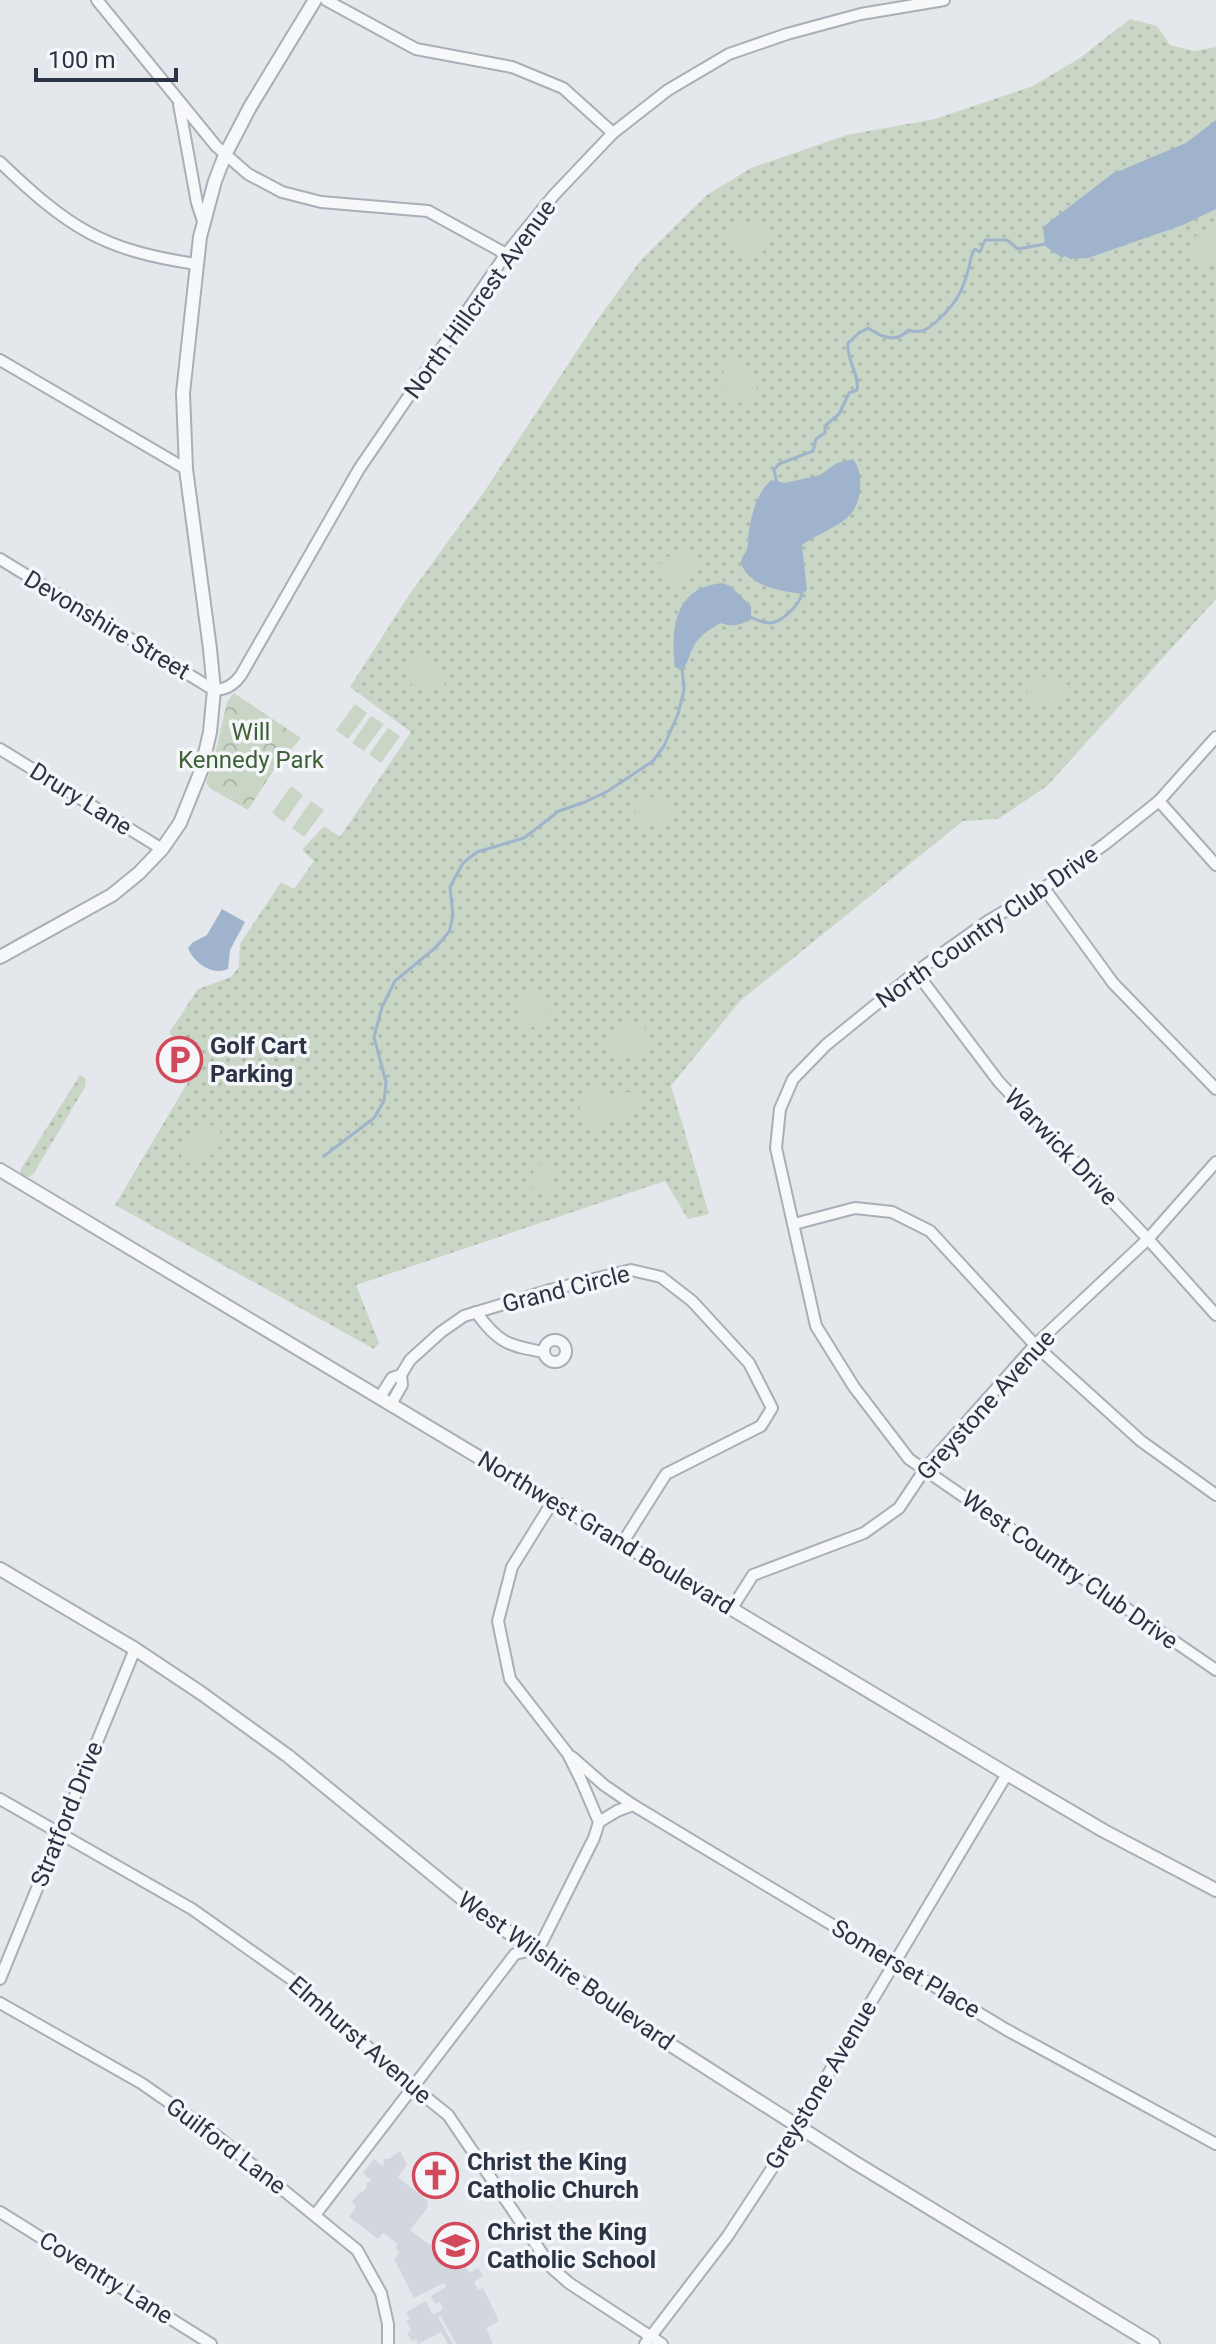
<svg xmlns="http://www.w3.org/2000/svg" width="1216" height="2344" font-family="Roboto,sans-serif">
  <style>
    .built { fill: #d2d6de }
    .grass { fill: url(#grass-dots) }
    .park { fill: url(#park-crowns) }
    .pitch { fill: #c9d6c5 }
    .water { fill: #9fb4cc }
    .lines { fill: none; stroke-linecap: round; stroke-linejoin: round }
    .stream { stroke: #9fb4cc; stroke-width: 3 }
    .minor-casing { stroke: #a9aeb7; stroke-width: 14 }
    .tertiary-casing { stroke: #a9aeb7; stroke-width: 16 }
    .minor { stroke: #f7f8fa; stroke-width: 10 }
    .tertiary { stroke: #f7f8fa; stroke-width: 12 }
    .labels { text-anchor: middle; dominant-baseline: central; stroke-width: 7; stroke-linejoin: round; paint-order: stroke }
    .street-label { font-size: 24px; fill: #2b3445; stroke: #f4f6f9 }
    .park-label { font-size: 24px; fill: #3f6138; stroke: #f4f6f9 }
    .poi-label { font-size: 24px; font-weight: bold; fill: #2b3445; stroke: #f4f6f9; text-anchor: start }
  </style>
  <defs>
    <pattern id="grass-dots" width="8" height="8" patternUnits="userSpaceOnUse" patternTransform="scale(2)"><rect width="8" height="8" fill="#c9d6c5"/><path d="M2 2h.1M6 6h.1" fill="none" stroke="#adb8ab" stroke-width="1.8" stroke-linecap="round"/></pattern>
    <pattern id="park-crowns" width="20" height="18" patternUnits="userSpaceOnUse" patternTransform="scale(2)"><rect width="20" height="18" fill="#c9d6c5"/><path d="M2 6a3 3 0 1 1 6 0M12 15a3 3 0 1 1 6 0" fill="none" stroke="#adb8ab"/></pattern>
  </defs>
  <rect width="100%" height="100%" fill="#e4e7ec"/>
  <path class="built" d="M400,2151L407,2165L398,2177L428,2201L426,2204L429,2206L410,2230L434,2248L453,2224L455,2225L457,2222L466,2229L464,2231L468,2236L477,2243L463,2262L469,2273L478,2268L483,2276L474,2282L478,2290L483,2288L499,2321L486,2328L493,2344H456L440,2315L438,2317L453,2344H448L441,2332L418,2344L416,2339L412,2341L407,2333L411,2330L406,2321L410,2319L406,2312L426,2301L433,2315L443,2309L440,2302L435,2304L431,2296L446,2287L444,2283L414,2298L394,2259L400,2252L395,2248L398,2244L383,2233L378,2239L349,2217L356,2207L352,2202L360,2192L364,2191L367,2186L366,2183L372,2181L363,2173L374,2159L383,2166L384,2159H389Z"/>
  <g class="grass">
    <path d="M1130,19L1157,26L1170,45L1194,51L1216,47V599L1047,786L998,819L963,821L740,1001L671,1086L709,1214L688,1219L665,1181L356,1285L379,1343L374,1349L115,1205L204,1055L169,1033L198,989L231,977L239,967L240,944L281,882L294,889L314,861L302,850L324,826L340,837L411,732L350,687L409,595L484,492L600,316L641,260L707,195L751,168L847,135L935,119L1033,86L1080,58Z"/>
    <path d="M80,1075L86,1079L85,1087L34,1173L29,1177L21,1175V1169Z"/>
  </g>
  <path class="park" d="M234,693L301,738L273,771L248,810L211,789L206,783L214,759L227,702Z"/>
  <g class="pitch">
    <path d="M740,221C754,221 766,229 771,241L760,256C748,258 718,247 730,230C732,227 737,224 740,221Z"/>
    <path d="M1207,231L1216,234V265L1195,264L1188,255C1192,244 1193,233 1207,231Z"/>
    <path d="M737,361L753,373L759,381L754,398L739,403L728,399L720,383L727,362Z"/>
    <path d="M675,551L694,553C705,577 674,591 656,575L655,567Z"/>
    <path d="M417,655L436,663L439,669L449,674L443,687C428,696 408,690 407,672Z"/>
    <path d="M1040,677L1063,680L1069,686C1066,708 1052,706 1033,705C1024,693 1025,683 1040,677Z"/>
    <path d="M355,704L367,713L348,739L336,730Z"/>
    <path d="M371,716L384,724L364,751L352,743Z"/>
    <path d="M388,728L400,736L381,763L369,754Z"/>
    <path d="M291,786L303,795L284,822L272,813Z"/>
    <path d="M656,797L669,802L676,814L672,822L664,827L643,823L635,812L636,805L641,798Z"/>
    <path d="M311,801L324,810L304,837L292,828Z"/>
    <path d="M531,992L542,994L551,1007L547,1020L534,1025L530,1030L518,1026L516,1022L519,1013L516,1003Z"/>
    <path d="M626,1021L642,1023C649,1032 648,1041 644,1050C629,1059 613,1056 603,1041L618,1025Z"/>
    <path d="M594,1088L614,1096L628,1092L636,1094L640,1102L632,1118L622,1121H605L589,1130C576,1122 578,1099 588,1089Z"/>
    <path d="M205,1122L220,1129L221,1145C210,1157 198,1170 181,1160C183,1143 190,1131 205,1122Z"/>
    <path d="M542,1161H546L553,1166L550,1189L545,1192H535L529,1186C530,1176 534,1168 542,1161Z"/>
  </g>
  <g class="water">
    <path d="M1216,120V209L1183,225L1088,258L1070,259L1045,244L1043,227L1112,174L1186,143Z"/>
    <path d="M853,459C865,474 862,505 847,518C833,529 816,535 802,545L807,590L802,594C782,591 752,587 742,566C739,559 745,555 747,549C749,543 748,536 749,530C752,512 758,492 771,480L785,483L820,475L837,463Z"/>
    <path d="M723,583L730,586L751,606V618C742,626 731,627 720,623C710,630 699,635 694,646C689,655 688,663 682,671L675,667C671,628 674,587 723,583Z"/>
    <path d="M222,909L245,922L230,950L228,969C212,976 194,963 188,948L192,943L207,935Z"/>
  </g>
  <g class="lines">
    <g class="stream">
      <path d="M777,483L774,470L779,464L813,451L816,439L825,433V426L839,414L849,393L857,390C860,375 846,360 848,343L859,333L868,328C881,337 897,344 908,330C921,334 927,330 937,321C955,305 963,291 969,267C971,260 970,256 975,249L980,252L985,240H1007L1018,249L1045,244L1062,256L1065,254"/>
      <path d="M750,617C755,619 763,623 769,623C782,623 800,604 802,593"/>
      <path d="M324,1156L374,1118L384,1101L386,1082L374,1037L382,1007L395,981L435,948L449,932L453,916L450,887L463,863L477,852L524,838L559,811L585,802L608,791L653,761L664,746L678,714L684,690L682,667"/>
    </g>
    <defs>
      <g id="minor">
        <path d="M97,0L216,146L248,174L282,192L321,202L428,211L506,254"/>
        <path d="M326,0L416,49L512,67L563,88L613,133"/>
        <path d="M179,104L197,203L203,221"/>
        <path d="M0,162C68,227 101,250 196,264"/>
        <path d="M0,360L186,469"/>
        <path d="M0,559L214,690C226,690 234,685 241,675L359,469L506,254L554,195L613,133L668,90L729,54L787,34L861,14L944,0"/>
        <path d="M1216,737L1159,801L1105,844L1044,888L988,921L916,972L826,1045L793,1079L780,1109L776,1148L816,1326L854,1387L909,1459L1216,1670"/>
        <path d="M0,749L162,849"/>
        <path d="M1159,801L1216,865"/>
        <path d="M1044,888L1113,983L1216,1089"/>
        <path d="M916,972L999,1082L1148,1239L1216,1315"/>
        <path d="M794,1224L855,1208L892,1212L930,1231L1035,1345L1141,1441L1216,1495"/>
        <path d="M476,1312C498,1343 509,1346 544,1352"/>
        <circle cx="555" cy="1351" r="11"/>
        <path d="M380,1397L392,1378L401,1375L410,1360L441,1332L464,1316L550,1290L631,1270L661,1277L692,1301L749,1363L772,1408L761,1426L666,1474L623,1542"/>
        <path d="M391,1404L402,1385L401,1375"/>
        <path d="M732,1608L753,1575L864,1533L899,1508L925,1469L1035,1345L1148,1239L1216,1162"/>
        <path d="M572,1757L604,1785L633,1805"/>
        <path d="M0,1799L192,1909L291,1979L413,2087L448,2115L552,2268L569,2283L662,2344"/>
        <path d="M599,1822L617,1811L633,1805L1007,2030L1216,2144"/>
        <path d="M0,1979L135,1649"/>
        <path d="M0,2003L141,2083L213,2133L357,2250L381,2293L388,2324V2344"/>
        <path d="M0,2212L211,2344"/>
        <path d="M315,2215L515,1954L531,1950L542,1942L594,1838L599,1822L581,1780L568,1754L510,1679L498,1621L512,1567L553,1501"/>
        <path d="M645,2344L727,2237L771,2170L1007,1774"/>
      </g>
      <g id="tertiary">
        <path d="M0,957L112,895L139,873L162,849L180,823L201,771L210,732L214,690L210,649L186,469L183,393L200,237L215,181L225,155L250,107L315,0"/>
        <path d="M0,1170L1007,1774L1104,1831L1216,1890"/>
        <path d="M0,1569L135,1649L201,1693L288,1756L475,1909L663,2040L854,2162L1153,2344"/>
      </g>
    </defs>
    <use href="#minor" class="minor-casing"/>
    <use href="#tertiary" class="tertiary-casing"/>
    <use href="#minor" class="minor"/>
    <use href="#tertiary" class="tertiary"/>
  </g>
  <defs>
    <symbol id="parking-ring" viewBox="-11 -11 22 22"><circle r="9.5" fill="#f4f6f9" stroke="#d1495b" stroke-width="1.5"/><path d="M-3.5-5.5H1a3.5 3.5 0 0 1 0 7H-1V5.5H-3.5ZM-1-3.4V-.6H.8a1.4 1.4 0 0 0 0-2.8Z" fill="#d1495b"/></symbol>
    <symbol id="church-ring" viewBox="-11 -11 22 22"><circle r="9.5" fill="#f4f6f9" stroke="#d1495b" stroke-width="1.5"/><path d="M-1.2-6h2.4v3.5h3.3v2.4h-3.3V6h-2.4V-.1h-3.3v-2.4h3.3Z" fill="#d1495b"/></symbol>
    <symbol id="school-ring" viewBox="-11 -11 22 22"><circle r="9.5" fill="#f4f6f9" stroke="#d1495b" stroke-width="1.5"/><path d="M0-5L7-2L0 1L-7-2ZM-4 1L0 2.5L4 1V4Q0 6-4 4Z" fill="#d1495b"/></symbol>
  </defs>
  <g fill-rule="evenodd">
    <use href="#parking-ring" x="154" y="1034" width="51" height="51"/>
    <use href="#church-ring" x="410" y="2150" width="51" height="51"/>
    <use href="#school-ring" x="430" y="2220" width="51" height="51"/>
  </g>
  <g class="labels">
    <g class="street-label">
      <text transform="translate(480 299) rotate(-54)">North Hillcrest Avenue</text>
      <text transform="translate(107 625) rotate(31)">Devonshire Street</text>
      <text transform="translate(81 799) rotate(32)">Drury Lane</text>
      <text transform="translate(987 927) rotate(-35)">North Country Club Drive</text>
      <text transform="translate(1061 1147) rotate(46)">Warwick Drive</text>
      <text transform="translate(566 1289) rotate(-14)">Grand Circle</text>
      <text transform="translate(986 1405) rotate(-48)">Greystone Avenue</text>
      <text transform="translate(606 1533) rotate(31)">Northwest Grand Boulevard</text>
      <text transform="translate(1070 1570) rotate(35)">West Country Club Drive</text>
      <text transform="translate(67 1814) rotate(-68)">Stratford Drive</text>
      <text transform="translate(906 1969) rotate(31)">Somerset Place</text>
      <text transform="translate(566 1971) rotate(35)">West Wilshire Boulevard</text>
      <text transform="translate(360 2040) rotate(41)">Elmhurst Avenue</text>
      <text transform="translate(821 2085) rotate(-59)">Greystone Avenue</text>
      <text transform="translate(226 2146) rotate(37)">Guilford Lane</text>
      <text transform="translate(106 2278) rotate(32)">Coventry Lane</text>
    </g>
    <g class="park-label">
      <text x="251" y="732">Will<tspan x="251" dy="28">Kennedy Park</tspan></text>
    </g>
    <g class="poi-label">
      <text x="210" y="1046">Golf Cart<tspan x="210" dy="28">Parking</tspan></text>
      <text x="467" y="2162">Christ the King<tspan x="467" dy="28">Catholic Church</tspan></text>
      <text x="487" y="2232">Christ the King<tspan x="487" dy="28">Catholic School</tspan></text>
    </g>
  </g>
  <path d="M36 68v12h140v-12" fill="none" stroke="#2b3445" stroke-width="4"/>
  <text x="48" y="68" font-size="24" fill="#2b3445" stroke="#f4f6f9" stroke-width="6" paint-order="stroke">100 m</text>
</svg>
